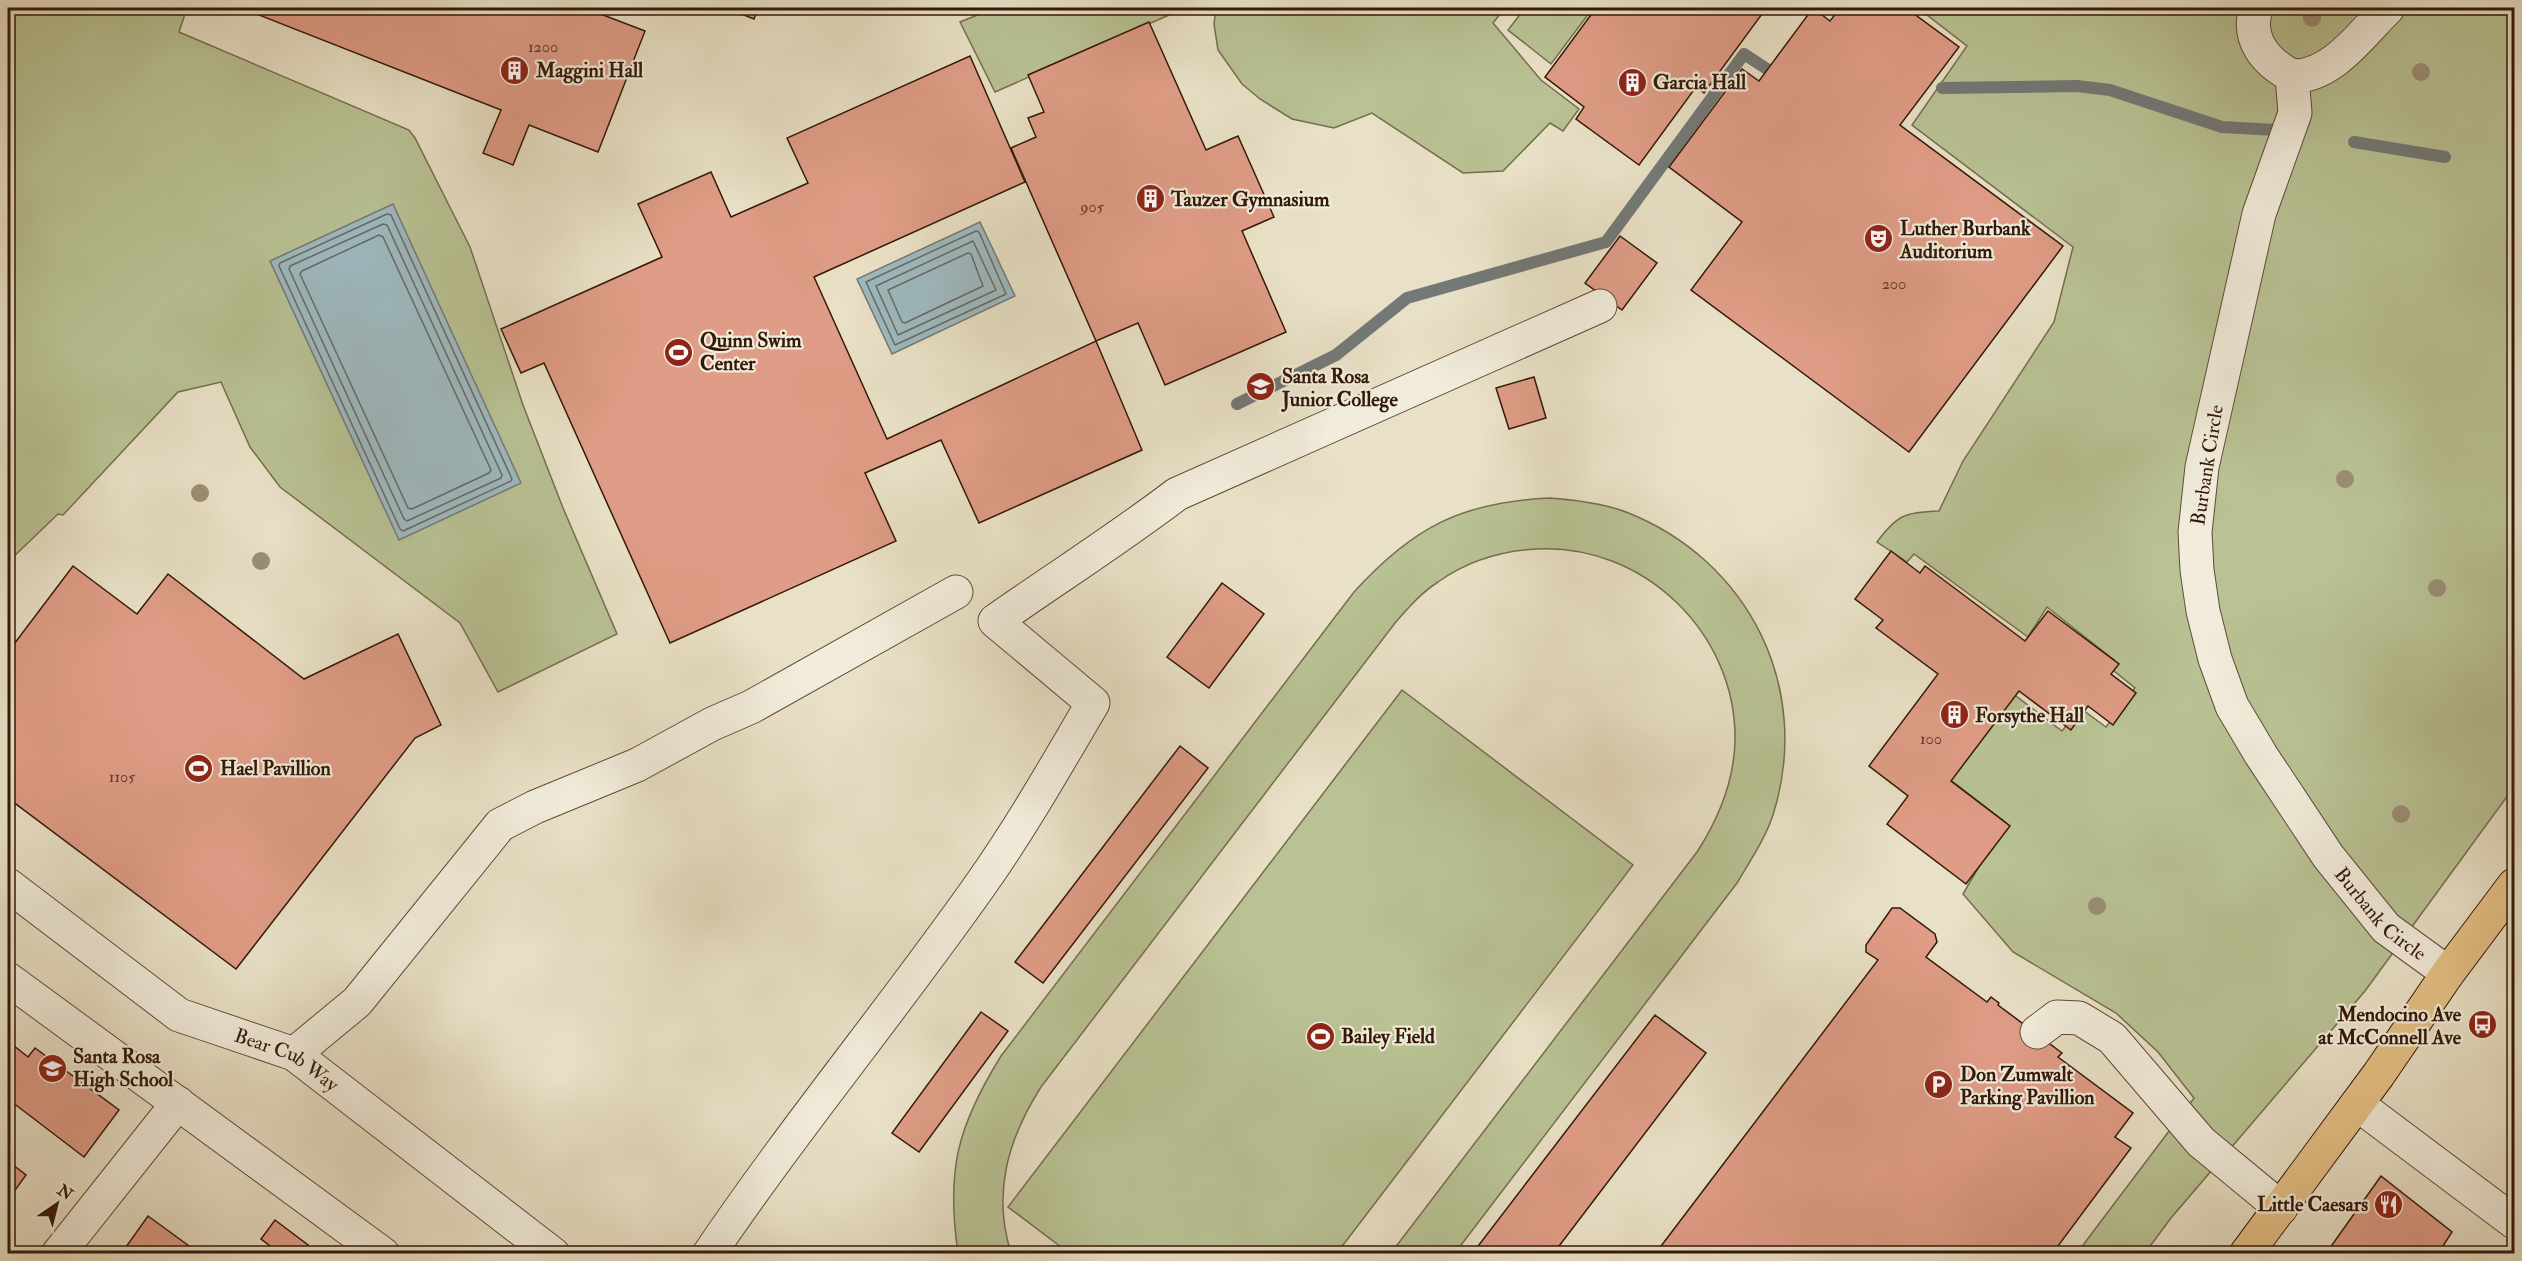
<svg xmlns="http://www.w3.org/2000/svg" width="2522" height="1261" font-family="'IM FELL Double Pica',serif">
  <style>
    .green { fill: #b9c294; stroke: #766d4e; stroke-width: 1.5 }
    .water { fill: #9ebac1; stroke: #737977; stroke-width: 1.5 }
    .lines { fill: none; stroke-linecap: round; stroke-linejoin: round }
    .shore { stroke: #686964; stroke-width: 1.5 }
    .stream { stroke: #737977; stroke-width: 12 }
    .building { fill: #df9c86; stroke: #331808; stroke-width: 1.5 }
    .minor-casing { stroke: #604a38; stroke-width: 35 }
    .major-casing { stroke: #331808; stroke-width: 35 }
    .minor { stroke: #f1ecdb; stroke-width: 33 }
    .major { stroke: #e4c084; stroke-width: 33 }
    .tree { fill: #9b8e75 }
    .labels { text-anchor: middle; dominant-baseline: central; stroke-width: 4.5; stroke-linejoin: round; paint-order: stroke }
    .number-label { font-size: 16px; fill: #5e3928 }
    .poi-label { font-size: 20px; font-weight: bold; fill: #331808; stroke: #f1ecdb; text-anchor: start }
    .street-label { font-size: 20px; fill: #331808; stroke: #f1ecdb }
  </style>
  <rect width="100%" height="100%" fill="#e9e1c7"/>
  <filter id="stains"><feTurbulence type="fractalNoise" baseFrequency=".00333" numOctaves="4"/><feColorMatrix values="0 0 0 0 .2 0 0 0 0 .09 0 0 0 0 .02 0 0 0 .5 -.17"/></filter>
  <radialGradient id="worn" r=".72"><stop offset=".6" stop-color="#630" stop-opacity="0"/><stop offset="1" stop-color="#630" stop-opacity=".3"/></radialGradient>
  <g class="green">
    <path d="M8,8H187L179,32L409,130L415,138L470,247L523,405L563,508L617,634L498,692L460,623L280,487L250,447L221,382L178,392L63,515L58,514L8,562Z"/>
    <path d="M995,8H1177L1178,11L995,92L960,22Z"/>
    <path d="M1216,8H1505L1493,23L1541,80L1579,109L1563,131L1550,123L1503,171L1463,173L1372,113L1334,128L1292,119L1260,99L1242,84L1218,50L1214,24Z"/>
    <path d="M1525,8H1593L1551,64L1508,30Z"/>
    <path d="M1918,8H2514V787L2365,991L2171,1218L2145,1253H2077L2194,1098L2158,1052L2116,1013L2013,952L1963,894L2005,822L1947,777L2012,693L2062,731L2080,708L2106,727L2135,688L2109,667L2114,660L2047,607L2028,637L1914,554L1907,562L1877,542C1897,515 1905,512 1939,511L1963,461L2054,322L2073,247L1912,125L1967,46Z"/>
    <path d="M1550,498C1576,500 1602,503 1626,512C1749,560 1813,688 1773,815C1765,839 1750,861 1737,883L1455,1253H1391L1697,852C1719,818 1734,782 1735,741C1737,633 1643,543 1536,549C1501,551 1466,562 1438,582C1421,593 1408,608 1395,623L1041,1087C1008,1139 992,1193 1011,1253H958C946,1171 957,1127 1001,1056L1354,592C1413,527 1462,502 1550,498Z"/>
    <path d="M1402,690L1633,865L1337,1253H1069L1008,1207Z"/>
  </g>
  <g class="water">
    <path d="M393,204L521,483L399,540L270,261Z"/>
    <path d="M980,222L1015,296L892,354L857,279Z"/>
  </g>
  <g class="lines">
    <g class="shore">
      <path d="M387,214L391,215L512,479L511,481L403,531L400,529L279,266L280,263Z"/>
      <path d="M383,224L387,225L502,475L501,478L407,521L404,519L289,269L290,266Z"/>
      <path d="M976,231L979,232L1006,294L895,345L866,282Z"/>
      <path d="M379,235L383,237L491,470L489,473L412,509L408,508L300,274L302,271Z"/>
      <path d="M973,241L996,290L898,335L876,286Z"/>
      <path d="M968,253L971,254L983,286L905,323L902,322L888,290Z"/>
    </g>
    <g class="stream">
      <path d="M1942,88L2077,86L2110,90L2222,127L2276,130"/>
      <path d="M2354,142L2445,157"/>
      <path d="M1237,404L1336,355L1407,298L1606,242L1744,54L1767,69"/>
    </g>
  </g>
  <g class="building">
    <path d="M250,8H585L645,31L598,152L529,125L513,165L483,153L501,110L249,11Z"/>
    <path d="M726,8H758L754,19Z"/>
    <path d="M1596,8H1753L1762,14L1704,93L1696,87L1639,165L1576,119L1584,107L1545,77Z"/>
    <path d="M1813,8L1830,21L1840,8H1906L1959,47L1900,125L2063,246L1909,452L1691,290L1742,222L1669,167L1742,69L1759,81Z"/>
    <path d="M1149,22L1206,150L1238,136L1274,217L1242,231L1286,332L1165,385L1138,323L1096,341L1011,148L1036,137L1028,118L1044,112L1028,75Z"/>
    <path d="M970,56L1025,182L814,277L887,439L1096,341L1142,450L979,523L941,440L865,473L896,541L670,643L544,363L521,373L501,329L662,257L638,204L711,172L731,217L808,183L787,138Z"/>
    <path d="M1620,236L1657,263L1622,310L1585,283Z"/>
    <path d="M1534,377L1546,418L1509,429L1496,388Z"/>
    <path d="M1891,551L1920,573L1925,566L2025,641L2048,611L2119,664L2111,674L2136,693L2113,725L2088,706L2071,730L2019,691L1951,781L2010,826L1966,884L1887,824L1908,796L1869,766L1938,674L1876,628L1883,620L1855,599Z"/>
    <path d="M73,566L137,614L168,574L304,679L398,634L441,725L415,738L236,969L8,798V652Z"/>
    <path d="M1222,583L1264,614L1209,688L1167,657Z"/>
    <path d="M1180,746L1208,768L1043,983L1015,962Z"/>
    <path d="M1892,908H1900L1935,934L1937,942L1926,957L1987,1002L1991,997L1999,1003L1998,1005L2062,1053L2058,1057L2133,1113L2115,1137L2131,1148L2052,1254H1655L1878,960L1866,952V945Z"/>
    <path d="M981,1012L1008,1031L919,1152L892,1133Z"/>
    <path d="M1655,1015L1706,1053L1553,1254H1472Z"/>
    <path d="M8,1041L28,1057L35,1048L119,1110L84,1157L8,1099V1084L14,1075L8,1070Z"/>
    <path d="M8,1161L26,1175L8,1200Z"/>
    <path d="M2381,1176L2452,1232L2438,1254L2327,1252Z"/>
    <path d="M148,1216L200,1254H121Z"/>
    <path d="M275,1220L308,1245L302,1254H281L261,1239Z"/>
  </g>
  <g class="lines">
    <defs>
      <g id="minor">
        <path d="M2256,8C2246,40 2266,62 2292,76"/>
        <path id="s1" d="M2388,8C2363,32 2332,78 2292,76L2295,113L2259,214L2202,467L2195,532L2197,570L2203,611L2215,659L2232,706L2261,755L2328,856L2386,928L2448,973"/>
        <path id="s2" d="M8,885L179,1015L294,1054L553,1254"/>
        <path d="M8,979L383,1254"/>
        <path d="M2037,1032L2057,1017L2079,1018L2112,1038L2201,1142L2281,1208"/>
        <path d="M294,1054L357,1002L500,825L535,807L637,765L712,724L751,707L956,592"/>
        <path d="M2357,1104L2514,1222"/>
        <path d="M58,1254L178,1103"/>
        <path d="M709,1254C795,1127 893,1009 981,884C1022,826 1057,764 1093,703L995,621C1056,578 1118,539 1177,494L1600,306"/>
      </g>
      <path id="major" d="M2246,1254L2379,1074L2448,973L2514,885"/>
    </defs>
    <use href="#minor" class="minor-casing"/>
    <use href="#major" class="major-casing"/>
    <use href="#minor" class="minor"/>
    <use href="#major" class="major"/>
  </g>
  <g class="tree">
    <circle cx="2312" cy="18" r="9"/>
    <circle cx="2421" cy="72" r="9"/>
    <circle cx="2345" cy="479" r="9"/>
    <circle cx="200" cy="493" r="9"/>
    <circle cx="261" cy="561" r="9"/>
    <circle cx="2437" cy="588" r="9"/>
    <circle cx="2401" cy="814" r="9"/>
    <circle cx="2097" cy="906" r="9"/>
  </g>
  <defs>
    <symbol id="building-disc" viewBox="-11 -11 22 22"><circle r="9.5" fill="#8f2418" stroke="#f1ecdb"/><path d="M-4-6H4V6H1V3H-1V6H-4ZM-2.5-4.3h1.7v1.8h-1.7ZM.8-4.3h1.7v1.8H.8ZM-2.5-1h1.7V.8h-1.7ZM.8-1h1.7V.8H.8Z" fill="#fff"/></symbol>
    <symbol id="theatre-disc" viewBox="-11 -11 22 22"><circle r="9.5" fill="#8f2418" stroke="#f1ecdb"/><path d="M-5-5.5Q0-4 5-5.5V0Q5 5 0 6Q-5 5-5 0ZM-3.3-2.5H-1v1.5H-3.3ZM1-2.5H3.3v1.5H1ZM-2.8 1Q0 5.5 2.8 1Z" fill="#fff"/></symbol>
    <symbol id="stadium-disc" viewBox="-11 -11 22 22"><circle r="9.5" fill="#8f2418" stroke="#f1ecdb"/><path d="M0-5a6.5 5 0 1 0 0 10a6.5 5 0 1 0 0-10ZM-3.5-1.8h7v3.6h-7Z" fill="#fff"/></symbol>
    <symbol id="university-disc" viewBox="-11 -11 22 22"><circle r="9.5" fill="#8f2418" stroke="#f1ecdb"/><path d="M0-5L7-2L0 1L-7-2ZM-4 1L0 2.5L4 1V4Q0 6-4 4Z" fill="#fff"/></symbol>
    <symbol id="bus-disc" viewBox="-11 -11 22 22"><circle r="9.5" fill="#8f2418" stroke="#f1ecdb"/><path d="M-5-6H5V4H4V6H2V4H-2V6H-4V4H-5ZM-3.5-4V0h7V-4ZM-3.5 1.2v1.5H-2V1.2ZM2 1.2v1.5H3.5V1.2Z" fill="#fff"/></symbol>
    <symbol id="school-disc" viewBox="-11 -11 22 22"><circle r="9.5" fill="#8f2418" stroke="#f1ecdb"/><path d="M0-5L7-2L0 1L-7-2ZM-4 1L0 2.5L4 1V4Q0 6-4 4Z" fill="#fff"/></symbol>
    <symbol id="parking-disc" viewBox="-11 -11 22 22"><circle r="9.5" fill="#8f2418" stroke="#f1ecdb"/><path d="M-3.5-5.5H1a3.5 3.5 0 0 1 0 7H-1V5.5H-3.5ZM-1-3.4V-.6H.8a1.4 1.4 0 0 0 0-2.8Z" fill="#fff"/></symbol>
    <symbol id="restaurant-disc" viewBox="-11 -11 22 22"><circle r="9.5" fill="#8f2418" stroke="#f1ecdb"/><path d="M-5-6h1v4h1v-4h1v4h1v-4h1v5L-1.5 .5V6h-2V.5L-5-1ZM5-6V6H3V1.5H1.5Q1.5-4 5-6Z" fill="#fff"/></symbol>
  </defs>
  <g fill-rule="evenodd">
    <use href="#building-disc" x="498" y="54" width="33" height="33"/>
    <use href="#building-disc" x="1616" y="66" width="33" height="33"/>
    <use href="#building-disc" x="1134" y="182" width="33" height="33"/>
    <use href="#theatre-disc" x="1862" y="222" width="33" height="33"/>
    <use href="#stadium-disc" x="662" y="336" width="33" height="33"/>
    <use href="#university-disc" x="1244" y="370" width="33" height="33"/>
    <use href="#building-disc" x="1938" y="698" width="33" height="33"/>
    <use href="#stadium-disc" x="182" y="752" width="33" height="33"/>
    <use href="#bus-disc" x="2466" y="1008" width="33" height="33"/>
    <use href="#stadium-disc" x="1304" y="1020" width="33" height="33"/>
    <use href="#school-disc" x="36" y="1052" width="33" height="33"/>
    <use href="#parking-disc" x="1922" y="1068" width="33" height="33"/>
    <use href="#restaurant-disc" x="2372" y="1188" width="33" height="33"/>
  </g>
  <g class="labels">
    <g class="number-label">
      <text x="543" y="47">1200</text>
      <text x="1092" y="207">905</text>
      <text x="1894" y="284">200</text>
      <text x="1931" y="739">100</text>
      <text x="122" y="777">1105</text>
    </g>
    <g class="poi-label">
      <text x="536" y="70">Maggini Hall</text>
      <text x="1653" y="82">Garcia Hall</text>
      <text x="1171" y="199">Tauzer Gymnasium</text>
      <text x="1900" y="228">Luther Burbank<tspan x="1900" dy="23">Auditorium</tspan></text>
      <text x="700" y="340">Quinn Swim<tspan x="700" dy="23">Center</tspan></text>
      <text x="1282" y="376">Santa Rosa<tspan x="1282" dy="23">Junior College</tspan></text>
      <text x="1975" y="715">Forsythe Hall</text>
      <text x="220" y="768">Hael Pavillion</text>
      <text x="2461" y="1014" text-anchor="end">Mendocino Ave<tspan x="2461" dy="23">at McConnell Ave</tspan></text>
      <text x="1341" y="1036">Bailey Field</text>
      <text x="73" y="1056">Santa Rosa<tspan x="73" dy="23">High School</tspan></text>
      <text x="1960" y="1074">Don Zumwalt<tspan x="1960" dy="23">Parking Pavillion</tspan></text>
      <text x="2368" y="1204" text-anchor="end">Little Caesars</text>
    </g>
    <g class="street-label">
      <text transform="translate(2207 465) rotate(-81)">Burbank Circle</text>
      <text stroke="none"><textPath href="#s1" startOffset="1026">Burbank Circle</textPath></text>
      <text stroke="none"><textPath href="#s2" startOffset="332">Bear Cub Way</textPath></text>
    </g>
  </g>
  <rect width="2522" height="1261" fill="none" stroke="#e9e1c7" stroke-width="30"/>
  <rect x="9" y="9" width="2504" height="1243" fill="none" stroke="#331808" stroke-width="3"/>
  <rect x="15" y="15" width="2492" height="1231" fill="none" stroke="#331808" stroke-width="1.5"/>
  <g transform="translate(57 1204) rotate(35)" stroke="#f1ecdb" stroke-width="4.5" paint-order="stroke">
  <path d="M0-4.5L10 22L0 15L-10 22Z" fill="#331808"/>
  <text y="-9" font-size="16" font-weight="bold" text-anchor="middle" fill="#331808">N</text>
  </g>
  <rect width="100%" height="100%" filter="url(#stains)"/>
  <rect width="100%" height="100%" fill="url(#worn)"/>
</svg>
